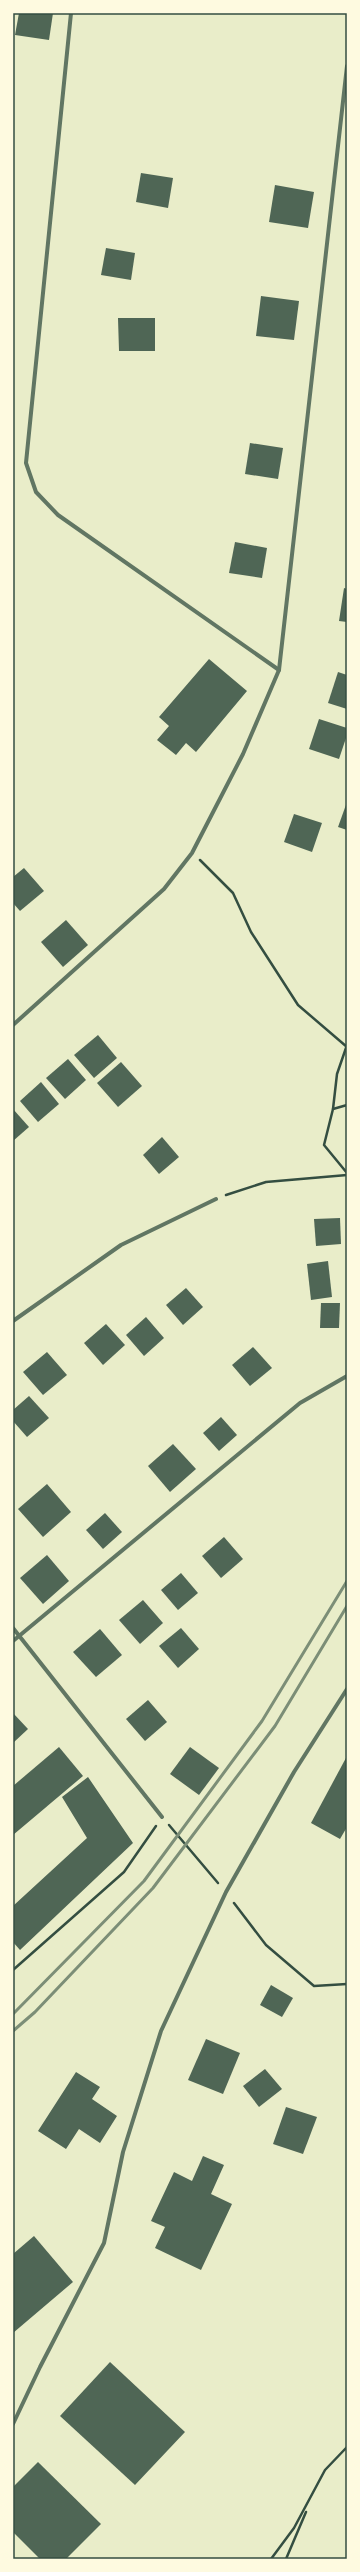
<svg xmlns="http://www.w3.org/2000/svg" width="360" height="2572" font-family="'Crimson Pro',serif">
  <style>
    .building { fill: #4f6655 }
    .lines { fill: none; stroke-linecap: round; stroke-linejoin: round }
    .path { stroke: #344e41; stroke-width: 2.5 }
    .minor { stroke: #617663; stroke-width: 4 }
    .rail { stroke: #7c8e77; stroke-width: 3 }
    .neatline { fill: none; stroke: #344e41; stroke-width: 1.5 }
  </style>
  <rect width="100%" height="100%" fill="#e9edc9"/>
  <g class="building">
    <path d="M19,13H53L49,40L15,35Z"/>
    <path d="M141,173L173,178L168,208L136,202Z"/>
    <path d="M275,185L314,192L308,228L269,222Z"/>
    <path d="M106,248L135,253L131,280L101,275Z"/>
    <path d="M261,296L299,301L294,340L256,336Z"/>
    <path d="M118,318H155V351H119Z"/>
    <path d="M250,443L283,448L278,479L245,474Z"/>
    <path d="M235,542L267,548L262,578L229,573Z"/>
    <path d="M344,588L347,589V622L339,621Z"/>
    <path d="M209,659L247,691L196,752L186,743L176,755L157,740L169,726L159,717Z"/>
    <path d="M338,672L347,675V709L328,703Z"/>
    <path d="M319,719L347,728V735L339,759L309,749Z"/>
    <path d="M347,802V830L338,827Z"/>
    <path d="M294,814L322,823L312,852L284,842Z"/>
    <path d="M24,868L44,891L20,911L13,903V877Z"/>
    <path d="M66,920L88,945L63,967L41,942Z"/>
    <path d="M98,1035L117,1058L94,1078L74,1055Z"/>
    <path d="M68,1059L86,1080L65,1099L46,1078Z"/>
    <path d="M121,1062L142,1086L118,1107L97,1083Z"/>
    <path d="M41,1082L59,1104L38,1122L20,1101Z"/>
    <path d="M13,1109L29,1127L13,1141Z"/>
    <path d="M162,1137L179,1157L159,1174L143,1155Z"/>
    <path d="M340,1218L341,1244L316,1246L314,1219Z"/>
    <path d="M328,1261L332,1297L311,1300L307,1264Z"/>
    <path d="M186,1288L203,1307L183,1325L166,1305Z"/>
    <path d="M321,1303H340L339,1328H320Z"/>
    <path d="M146,1317L164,1338L144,1356L126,1335Z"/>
    <path d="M106,1324L125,1345L103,1365L84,1343Z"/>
    <path d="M253,1347L272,1368L250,1386L232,1365Z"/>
    <path d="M47,1352L67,1375L43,1395L23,1372Z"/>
    <path d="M29,1396L49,1418L27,1437L13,1421V1410Z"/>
    <path d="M221,1417L237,1435L219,1451L203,1433Z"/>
    <path d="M173,1444L196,1469L170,1492L148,1466Z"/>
    <path d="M47,1484L71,1512L43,1537L18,1509Z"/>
    <path d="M105,1513L122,1532L103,1549L86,1530Z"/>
    <path d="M224,1537L243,1559L221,1578L202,1556Z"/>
    <path d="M47,1555L69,1581L43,1604L20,1578Z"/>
    <path d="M181,1573L198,1593L178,1610L161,1590Z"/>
    <path d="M143,1600L163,1623L140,1644L119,1620Z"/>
    <path d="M181,1628L199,1649L178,1668L159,1646Z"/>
    <path d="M100,1629L122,1655L96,1677L73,1652Z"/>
    <path d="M148,1700L167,1722L145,1741L126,1719Z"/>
    <path d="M13,1713L28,1729L13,1743Z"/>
    <path d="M59,1747L83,1776L13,1835V1786Z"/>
    <path d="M190,1747L219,1768L199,1795L170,1774Z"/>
    <path d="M347,1756V1827L340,1839L311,1823Z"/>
    <path d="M88,1777L133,1843L20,1950L13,1942V1906L87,1838L62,1797Z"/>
    <path d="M271,1985L293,1998L282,2017L260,2005Z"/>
    <path d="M206,2039L240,2053L223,2094L188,2080Z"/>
    <path d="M265,2069L282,2089L259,2107L243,2086Z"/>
    <path d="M76,2072L100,2087L92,2099L117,2116L100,2143L79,2129L66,2149L38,2131Z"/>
    <path d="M286,2107L317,2117L303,2154L273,2144Z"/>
    <path d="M203,2156L224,2165L211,2194L232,2204L201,2270L155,2248L165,2227L151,2221L174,2172L192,2181Z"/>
    <path d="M34,2236L73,2282L13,2333V2254Z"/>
    <path d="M110,2362L185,2432L135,2485L60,2416Z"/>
    <path d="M38,2462L101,2524L66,2559H40L13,2532V2487Z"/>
  </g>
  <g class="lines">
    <g class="path">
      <path d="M200,860L233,893L251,932L298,1005L347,1047"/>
      <path d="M347,1105L333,1109L324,1145L347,1173"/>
      <path d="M333,1109L337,1074L347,1045"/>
      <path d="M226,1195L266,1182L347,1175"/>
      <path d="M169,1825L218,1883"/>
      <path d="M234,1903L266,1945L314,1986L347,1984"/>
      <path d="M13,1970L124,1872L156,1826"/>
      <path d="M271,2559L294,2528L325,2470L347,2447"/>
      <path d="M286,2559L306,2512"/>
    </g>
    <g class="minor">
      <path d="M71,13L26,463L36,492L58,515L279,670"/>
      <path d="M13,1025L164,889L192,853L243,754L279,670L347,66"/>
      <path d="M13,1321L121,1245L216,1199"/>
      <path d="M13,1628L162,1817"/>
      <path d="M13,1641L300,1403L347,1376"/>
      <path d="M13,2424L40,2367L104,2243L123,2152L161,2031L226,1892L294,1772L347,1689"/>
    </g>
    <g class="rail">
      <path d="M13,2014L144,1881L262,1721L347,1581"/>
      <path d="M13,2031L35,2012L153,1888L275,1726L347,1606"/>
    </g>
  </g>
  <rect width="360" height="2572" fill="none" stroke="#fefae0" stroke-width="28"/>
  <rect x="14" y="14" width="332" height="2544" class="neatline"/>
</svg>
